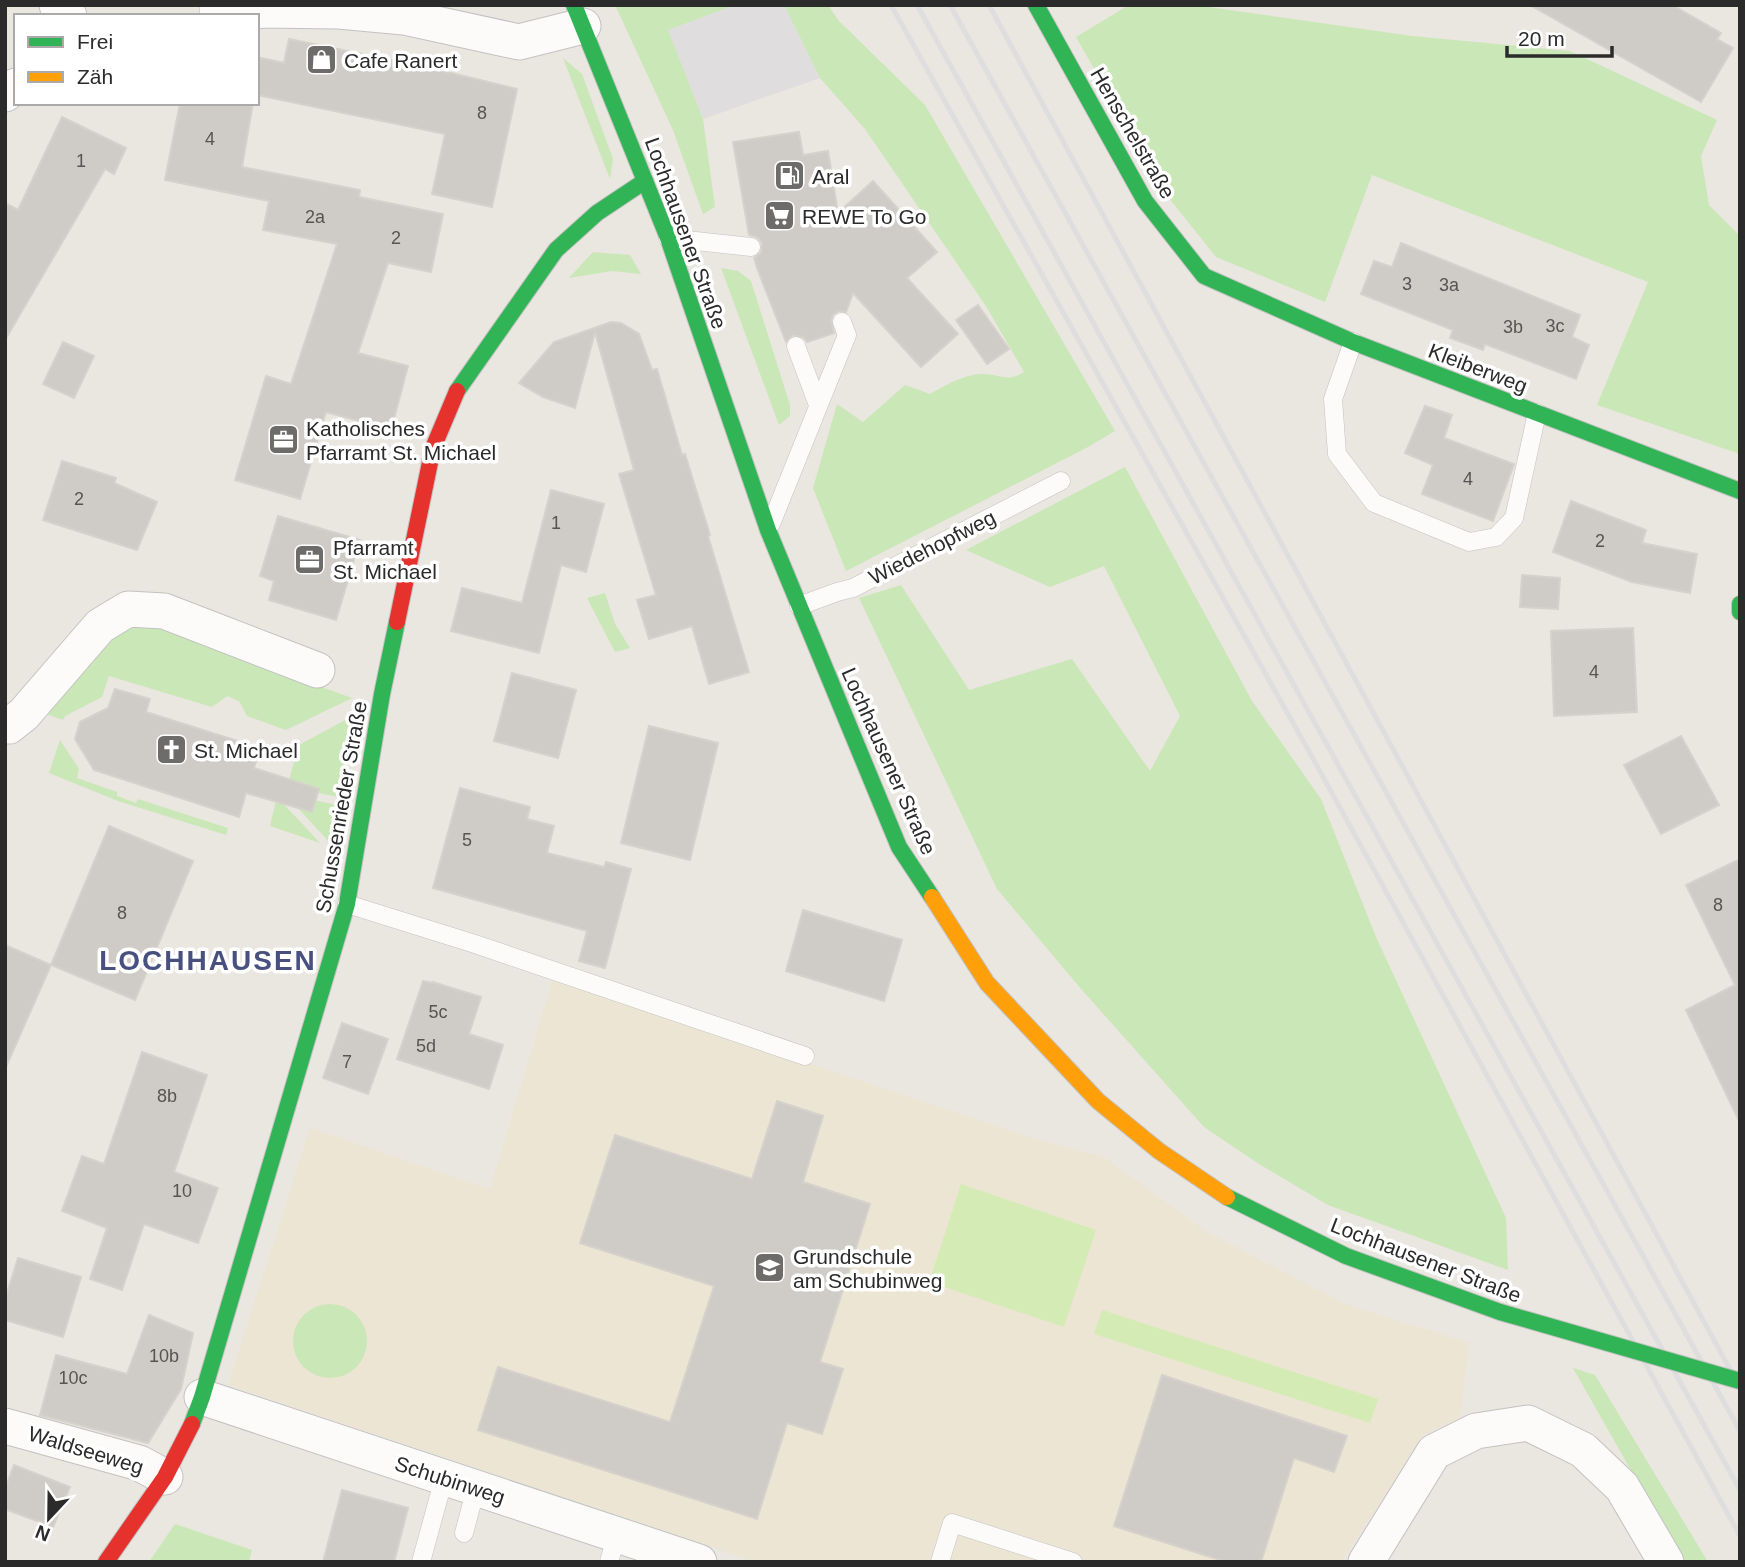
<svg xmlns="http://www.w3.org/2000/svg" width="1745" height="1567" font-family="Helvetica,sans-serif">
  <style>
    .industrial { fill: #e0dddf }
    .education { fill: #ede5d4 }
    .green { fill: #cae7b7 }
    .pitch { fill: #d5ebb5 }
    .building { fill: #cfccc7; stroke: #d5d2cc; stroke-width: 2 }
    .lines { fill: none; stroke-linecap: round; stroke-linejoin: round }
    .lane-casing { stroke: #c3c2c2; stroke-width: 19 }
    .street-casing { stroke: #c3c2c2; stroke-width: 37 }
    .fast-casing { stroke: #c3c2c2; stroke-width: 18 }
    .slow-casing { stroke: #c3c2c2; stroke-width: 18 }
    .jam-casing { stroke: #c3c2c2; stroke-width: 18 }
    .lane { stroke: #fcfbfa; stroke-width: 18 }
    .street { stroke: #fcfbfa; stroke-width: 35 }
    .fast { stroke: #30b455; stroke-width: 16 }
    .slow { stroke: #ff9f0a; stroke-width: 16 }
    .jam { stroke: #e5322d; stroke-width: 16 }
    .rail { stroke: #dededf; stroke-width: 5 }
    .fast-bridge-casing { stroke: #c3c2c2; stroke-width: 18; stroke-linecap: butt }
    .fast-bridge { stroke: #30b455; stroke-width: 16 }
    .labels { text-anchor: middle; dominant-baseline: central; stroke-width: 7; stroke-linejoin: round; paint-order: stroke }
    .number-label { font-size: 18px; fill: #565554 }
    .poi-label { font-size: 21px; fill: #2b2b2b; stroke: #fff; text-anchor: start }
    .street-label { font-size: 21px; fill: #2b2b2b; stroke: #fff }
    .district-label { font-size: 28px; font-weight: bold; letter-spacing: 2px; fill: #48507f; stroke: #fff }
  </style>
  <rect width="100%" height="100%" fill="#eae6e0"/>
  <path class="industrial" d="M735,5H784L820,78L703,119L667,30Z"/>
  <path class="education" d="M553,978L1036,1139L1104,1157L1207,1232L1345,1304L1469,1343L1460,1418L1423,1435L1341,1562H756L228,1385L310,1128L490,1189Z"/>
  <g class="green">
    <path d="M615,5H735L668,30L703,119L715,207L703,214L673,130Z"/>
    <path d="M784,5H828L839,21L925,105L1115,431L1088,447L846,571L813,488L837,404L863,422L905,385L930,394C944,386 965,374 982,374C1001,374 1006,383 1024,372L986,306L865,129L820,78Z"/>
    <path d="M1129,5H1194L1412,36L1570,51L1717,120L1701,156L1709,205L1740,236V454L1597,405L1648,282L1372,175L1325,302L1216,257L1165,193L1076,37Z"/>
    <path d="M563,58L582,74L613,159L610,179Z"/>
    <path d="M593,252L630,255L641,274L612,271L569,278Z"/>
    <path d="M721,268L738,271L751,281L790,405V416L779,425Z"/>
    <path d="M1125,467L1252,701L1321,799L1376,937L1506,1218L1508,1270L1328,1205L1259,1164L1204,1127L1082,990L997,889L859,598L901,585L969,690L1072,659L1150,771L1180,716L1104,566L1050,587L966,550Z"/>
    <path d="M605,593L615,624L630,648L615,652L587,598Z"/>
    <path d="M125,627H154L352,698L286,730L247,716L239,701L227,696L212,707L109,676L102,697L65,716L63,720L35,710Z"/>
    <path d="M351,717L339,797L287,787L299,745Z"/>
    <path d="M60,740L79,769L77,778L117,792V796L136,803L138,799L228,828L226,835L118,801L49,773Z"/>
    <path d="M285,794L337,805L331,844Z"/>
    <path d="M277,797L320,843L270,826Z"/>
    <circle cx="330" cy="1341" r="37"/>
    <path d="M1573,1368L1595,1375L1708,1562H1683Z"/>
    <path d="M175,1524L252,1550L249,1562H149Z"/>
  </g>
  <g class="pitch">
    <path d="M961,1184L1096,1230L1064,1327L929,1282Z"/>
    <path d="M1102,1310L1378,1399L1370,1423L1094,1334Z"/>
  </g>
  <g class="building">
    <path d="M1530,5H1672L1721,33L1717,39L1733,48L1701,102Z"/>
    <path d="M289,39L431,68L517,89L492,207L432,194L445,134L257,95V57L284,63Z"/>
    <path d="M180,103H253L242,167L360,190L359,197L443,214L431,272L388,263L358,353L408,366L391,430L326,412L300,499L235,480L266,376L291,384L337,244L263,230L269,201L165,180Z"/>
    <path d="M62,117L126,148L114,174L105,169L5,340V203L18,210Z"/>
    <path d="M799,132L803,155L828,151L838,213L873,181L937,252L907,278L958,334L921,367L853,293L846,312L839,311L833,315L831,321L834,333L807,342L803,337L793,335L786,342L757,268L754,258L761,253L762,243L757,237L749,235L733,142Z"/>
    <path d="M1401,243L1580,315L1572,337L1589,345L1576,379L1485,344L1483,350L1450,338L1453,330L1361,294L1374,261L1392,267Z"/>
    <path d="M978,305L1009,349L987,364L956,320Z"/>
    <path d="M611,322L621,323L639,334L652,370L657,369L682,455L685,454L710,535L708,536L749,672L709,684L692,626L649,639L637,600L656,595L619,474L634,470L595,332L575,408L543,397L519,383L554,342Z"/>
    <path d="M63,342L94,356L74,398L43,384Z"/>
    <path d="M1425,406L1452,415L1444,438L1514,464L1493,521L1422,494L1433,465L1405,453Z"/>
    <path d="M62,461L116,478L114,483L157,502L137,550L43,520Z"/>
    <path d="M551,490L604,504L586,572L561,565L539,653L451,631L462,588L522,603Z"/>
    <path d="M1571,501L1646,530L1642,543L1697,554L1690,593L1632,582L1553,552Z"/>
    <path d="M278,516L360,540L336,620L269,600L274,581L260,576Z"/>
    <path d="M1522,575L1560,578L1558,609L1520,607Z"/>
    <path d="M1633,628L1637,712L1554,716L1551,631Z"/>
    <path d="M512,673L576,690L558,758L494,741Z"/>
    <path d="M115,689L150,699L146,712L260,748L254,768L319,789L312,812L246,793L239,817L94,770L75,739L80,722L108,708Z"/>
    <path d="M649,726L718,743L690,860L621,843Z"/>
    <path d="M1681,736L1719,805L1661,834L1624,765Z"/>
    <path d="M460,788L530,807L527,819L554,826L547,853L604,867L606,862L631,869L605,968L579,961L587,931L433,888Z"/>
    <path d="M109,826L193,861L135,1000L51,965Z"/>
    <path d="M1740,859V1123L1686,1010L1735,985L1686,885Z"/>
    <path d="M803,910L902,940L884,1001L786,971Z"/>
    <path d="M5,945L51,965L5,1069Z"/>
    <path d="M423,981L433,983V982L481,997L469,1034L503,1045L489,1089L397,1059Z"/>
    <path d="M342,1023L388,1039L368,1094L323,1078Z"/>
    <path d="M142,1052L207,1075L174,1172L218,1188L198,1243L144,1224L122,1290L90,1279L107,1228L62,1211L82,1156L104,1164Z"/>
    <path d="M777,1101L823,1116L803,1182L870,1204L820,1362L843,1369L822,1434L787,1423L757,1519L478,1430L498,1367L670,1422L714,1286L580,1243L615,1135L752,1179Z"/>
    <path d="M18,1258L81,1277L63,1337L5,1320V1300Z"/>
    <path d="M149,1315L193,1333L181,1389L148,1443L40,1415L56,1355L127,1374Z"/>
    <path d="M1162,1375L1347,1436L1334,1472L1294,1458L1261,1562H1226L1114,1526Z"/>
    <path d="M14,1465L70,1487L53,1527L5,1509V1489Z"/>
    <path d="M342,1490L408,1508L394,1562H323Z"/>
  </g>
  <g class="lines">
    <defs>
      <g id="lane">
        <path d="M209,5V16"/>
        <path d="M668,238L751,247"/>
        <path d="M1353,342L1333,399L1337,454L1374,503L1469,542L1496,537L1514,518L1537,413"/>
        <path d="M796,346L818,405"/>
        <path d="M771,524L847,335L842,322"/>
        <path d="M799,606L837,592L853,588L1061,481"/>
        <path d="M347,904L475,944L805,1056"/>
        <path d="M464,1533L476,1488"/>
        <path d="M421,1562L444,1478"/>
        <path d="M609,1562L617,1534"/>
        <path d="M940,1562L952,1523L1073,1562"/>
      </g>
      <g id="street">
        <path d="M57,5L69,16"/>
        <path d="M227,16L264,10L339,11L404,17L519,42L583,26"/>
        <path d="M5,94L16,86"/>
        <path d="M5,725L9,726L24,714L100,626L128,609L164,611L317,670"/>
        <path d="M202,1397L699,1562"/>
        <path d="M5,1426L139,1463L165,1477"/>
        <path d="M1366,1562L1434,1452L1476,1431L1528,1423L1583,1450L1622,1487L1666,1562"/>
      </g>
      <g id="fast">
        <path d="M574,5L668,238L768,530L899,847L932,897"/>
        <path d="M1036,5L1145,201L1204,276L1353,342L1740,491"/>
        <path d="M457,391L556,250L597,213L645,181"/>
        <path d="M1740,604V612"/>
        <path d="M1227,1197L1346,1256L1500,1312"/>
        <path d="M192,1424L202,1397L347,904L382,694L397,622"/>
      </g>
      <path id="slow" d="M932,897L987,983L1098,1101L1159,1151L1227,1197"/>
      <g id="jam">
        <path d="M397,622L433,448L457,391"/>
        <path d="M106,1562L165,1477L192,1424"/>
      </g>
    </defs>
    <use href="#lane" class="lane-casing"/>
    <use href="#street" class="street-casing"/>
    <use href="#fast" class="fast-casing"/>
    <use href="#slow" class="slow-casing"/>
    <use href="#jam" class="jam-casing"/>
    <use href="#lane" class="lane"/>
    <use href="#street" class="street"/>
    <use href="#fast" class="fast"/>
    <use href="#slow" class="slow"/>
    <use href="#jam" class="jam"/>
    <g class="rail">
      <path d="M891,5L1311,755L1740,1536"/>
      <path d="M917,5L1740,1490"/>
      <path d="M950,5L1740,1431"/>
      <path d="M989,5L1740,1388"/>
    </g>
    <defs>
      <path id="fast-bridge" d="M1500,1312L1740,1381"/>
    </defs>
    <use href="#fast-bridge" class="fast-bridge-casing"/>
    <use href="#fast-bridge" class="fast-bridge"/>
  </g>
  <defs>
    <symbol id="shop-square" viewBox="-11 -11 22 22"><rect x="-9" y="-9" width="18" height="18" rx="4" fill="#6e6c6a" stroke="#fff"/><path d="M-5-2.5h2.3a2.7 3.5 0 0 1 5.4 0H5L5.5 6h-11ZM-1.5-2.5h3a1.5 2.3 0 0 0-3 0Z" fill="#fff"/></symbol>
    <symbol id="fuel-square" viewBox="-11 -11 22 22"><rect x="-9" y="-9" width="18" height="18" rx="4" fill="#6e6c6a" stroke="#fff"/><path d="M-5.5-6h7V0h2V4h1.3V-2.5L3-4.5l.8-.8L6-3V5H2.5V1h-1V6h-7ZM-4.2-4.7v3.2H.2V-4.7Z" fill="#fff"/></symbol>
    <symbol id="supermarket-square" viewBox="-11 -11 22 22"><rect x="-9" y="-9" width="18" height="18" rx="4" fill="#6e6c6a" stroke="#fff"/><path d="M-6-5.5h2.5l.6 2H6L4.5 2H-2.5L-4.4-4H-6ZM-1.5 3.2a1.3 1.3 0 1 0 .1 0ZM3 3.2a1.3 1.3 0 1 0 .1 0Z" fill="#fff"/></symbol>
    <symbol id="office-square" viewBox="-11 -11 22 22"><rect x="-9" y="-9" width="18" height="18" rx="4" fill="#6e6c6a" stroke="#fff"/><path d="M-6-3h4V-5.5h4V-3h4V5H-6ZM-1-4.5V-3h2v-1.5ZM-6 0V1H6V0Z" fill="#fff"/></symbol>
    <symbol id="church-square" viewBox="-11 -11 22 22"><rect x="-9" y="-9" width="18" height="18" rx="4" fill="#6e6c6a" stroke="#fff"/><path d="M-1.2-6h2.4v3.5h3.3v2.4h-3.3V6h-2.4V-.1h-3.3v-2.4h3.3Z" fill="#fff"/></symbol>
    <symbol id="school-square" viewBox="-11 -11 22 22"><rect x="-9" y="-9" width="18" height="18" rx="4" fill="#6e6c6a" stroke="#fff"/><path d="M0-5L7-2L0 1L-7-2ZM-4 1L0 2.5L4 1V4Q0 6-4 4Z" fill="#fff"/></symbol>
  </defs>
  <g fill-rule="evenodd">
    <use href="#shop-square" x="304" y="42" width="35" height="35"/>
    <use href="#fuel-square" x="772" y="158" width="35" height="35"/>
    <use href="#supermarket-square" x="762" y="198" width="35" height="35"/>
    <use href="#office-square" x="266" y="422" width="35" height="35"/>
    <use href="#office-square" x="292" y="542" width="35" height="35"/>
    <use href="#church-square" x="154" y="732" width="35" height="35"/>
    <use href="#school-square" x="752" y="1250" width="35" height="35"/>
  </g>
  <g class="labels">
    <g class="number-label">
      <text x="482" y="113">8</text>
      <text x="210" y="139">4</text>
      <text x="81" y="161">1</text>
      <text x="315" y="217">2a</text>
      <text x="396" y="238">2</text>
      <text x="1407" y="284">3</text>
      <text x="1449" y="285">3a</text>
      <text x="1555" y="326">3c</text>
      <text x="1513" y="327">3b</text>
      <text x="1468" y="479">4</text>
      <text x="79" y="499">2</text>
      <text x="556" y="523">1</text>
      <text x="1600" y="541">2</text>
      <text x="1594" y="672">4</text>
      <text x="467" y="840">5</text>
      <text x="1718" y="905">8</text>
      <text x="122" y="913">8</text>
      <text x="438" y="1012">5c</text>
      <text x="426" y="1046">5d</text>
      <text x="347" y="1062">7</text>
      <text x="167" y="1096">8b</text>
      <text x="182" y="1191">10</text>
      <text x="164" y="1356">10b</text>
      <text x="73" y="1378">10c</text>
    </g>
    <g class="poi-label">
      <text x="344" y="60">Cafe Ranert</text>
      <text x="812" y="176">Aral</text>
      <text x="802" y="216">REWE To Go</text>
      <text x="306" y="428">Katholisches<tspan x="306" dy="24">Pfarramt St. Michael</tspan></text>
      <text x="333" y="547">Pfarramt<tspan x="333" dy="24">St. Michael</tspan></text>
      <text x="194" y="750">St. Michael</text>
      <text x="793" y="1256">Grundschule<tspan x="793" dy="24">am Schubinweg</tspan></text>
    </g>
    <g class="street-label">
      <text transform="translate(1133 133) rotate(60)">Henschelstraße</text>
      <text transform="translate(686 233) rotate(70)">Lochhausener Straße</text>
      <text transform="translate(1478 368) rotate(21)">Kleiberweg</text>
      <text transform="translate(932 547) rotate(-27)">Wiedehopfweg</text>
      <text transform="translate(889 761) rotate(66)">Lochhausener Straße</text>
      <text transform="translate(341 807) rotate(-80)">Schussenrieder Straße</text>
      <text transform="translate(1426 1260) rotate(21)">Lochhausener Straße</text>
      <text transform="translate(86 1450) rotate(17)">Waldseeweg</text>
      <text transform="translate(450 1480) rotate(18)">Schubinweg</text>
    </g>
    <g class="district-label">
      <text x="208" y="960">LOCHHAUSEN</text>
    </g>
  </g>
  <rect width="1745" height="1567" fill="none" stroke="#2b2b2b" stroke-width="14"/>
  <rect x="14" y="14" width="245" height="91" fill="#ffffff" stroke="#aaaaaa" stroke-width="2"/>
  <rect x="28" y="37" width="35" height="10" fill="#30b455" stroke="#aaaaaa" stroke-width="2"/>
  <text x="77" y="49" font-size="21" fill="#2b2b2b">Frei</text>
  <rect x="28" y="72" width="35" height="10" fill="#ff9f0a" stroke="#aaaaaa" stroke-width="2"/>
  <text x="77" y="84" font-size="21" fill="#2b2b2b">Zäh</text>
  <g transform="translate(49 1518) rotate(202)" stroke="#ffffff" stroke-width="5" paint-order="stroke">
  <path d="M0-5L12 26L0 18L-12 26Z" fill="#2b2b2b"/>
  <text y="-10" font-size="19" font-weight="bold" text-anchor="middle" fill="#2b2b2b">N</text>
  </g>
  <path d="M1507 46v10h105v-10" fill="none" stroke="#2b2b2b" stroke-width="3.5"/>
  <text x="1518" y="46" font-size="21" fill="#2b2b2b" stroke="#ffffff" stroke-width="5" paint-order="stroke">20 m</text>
</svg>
